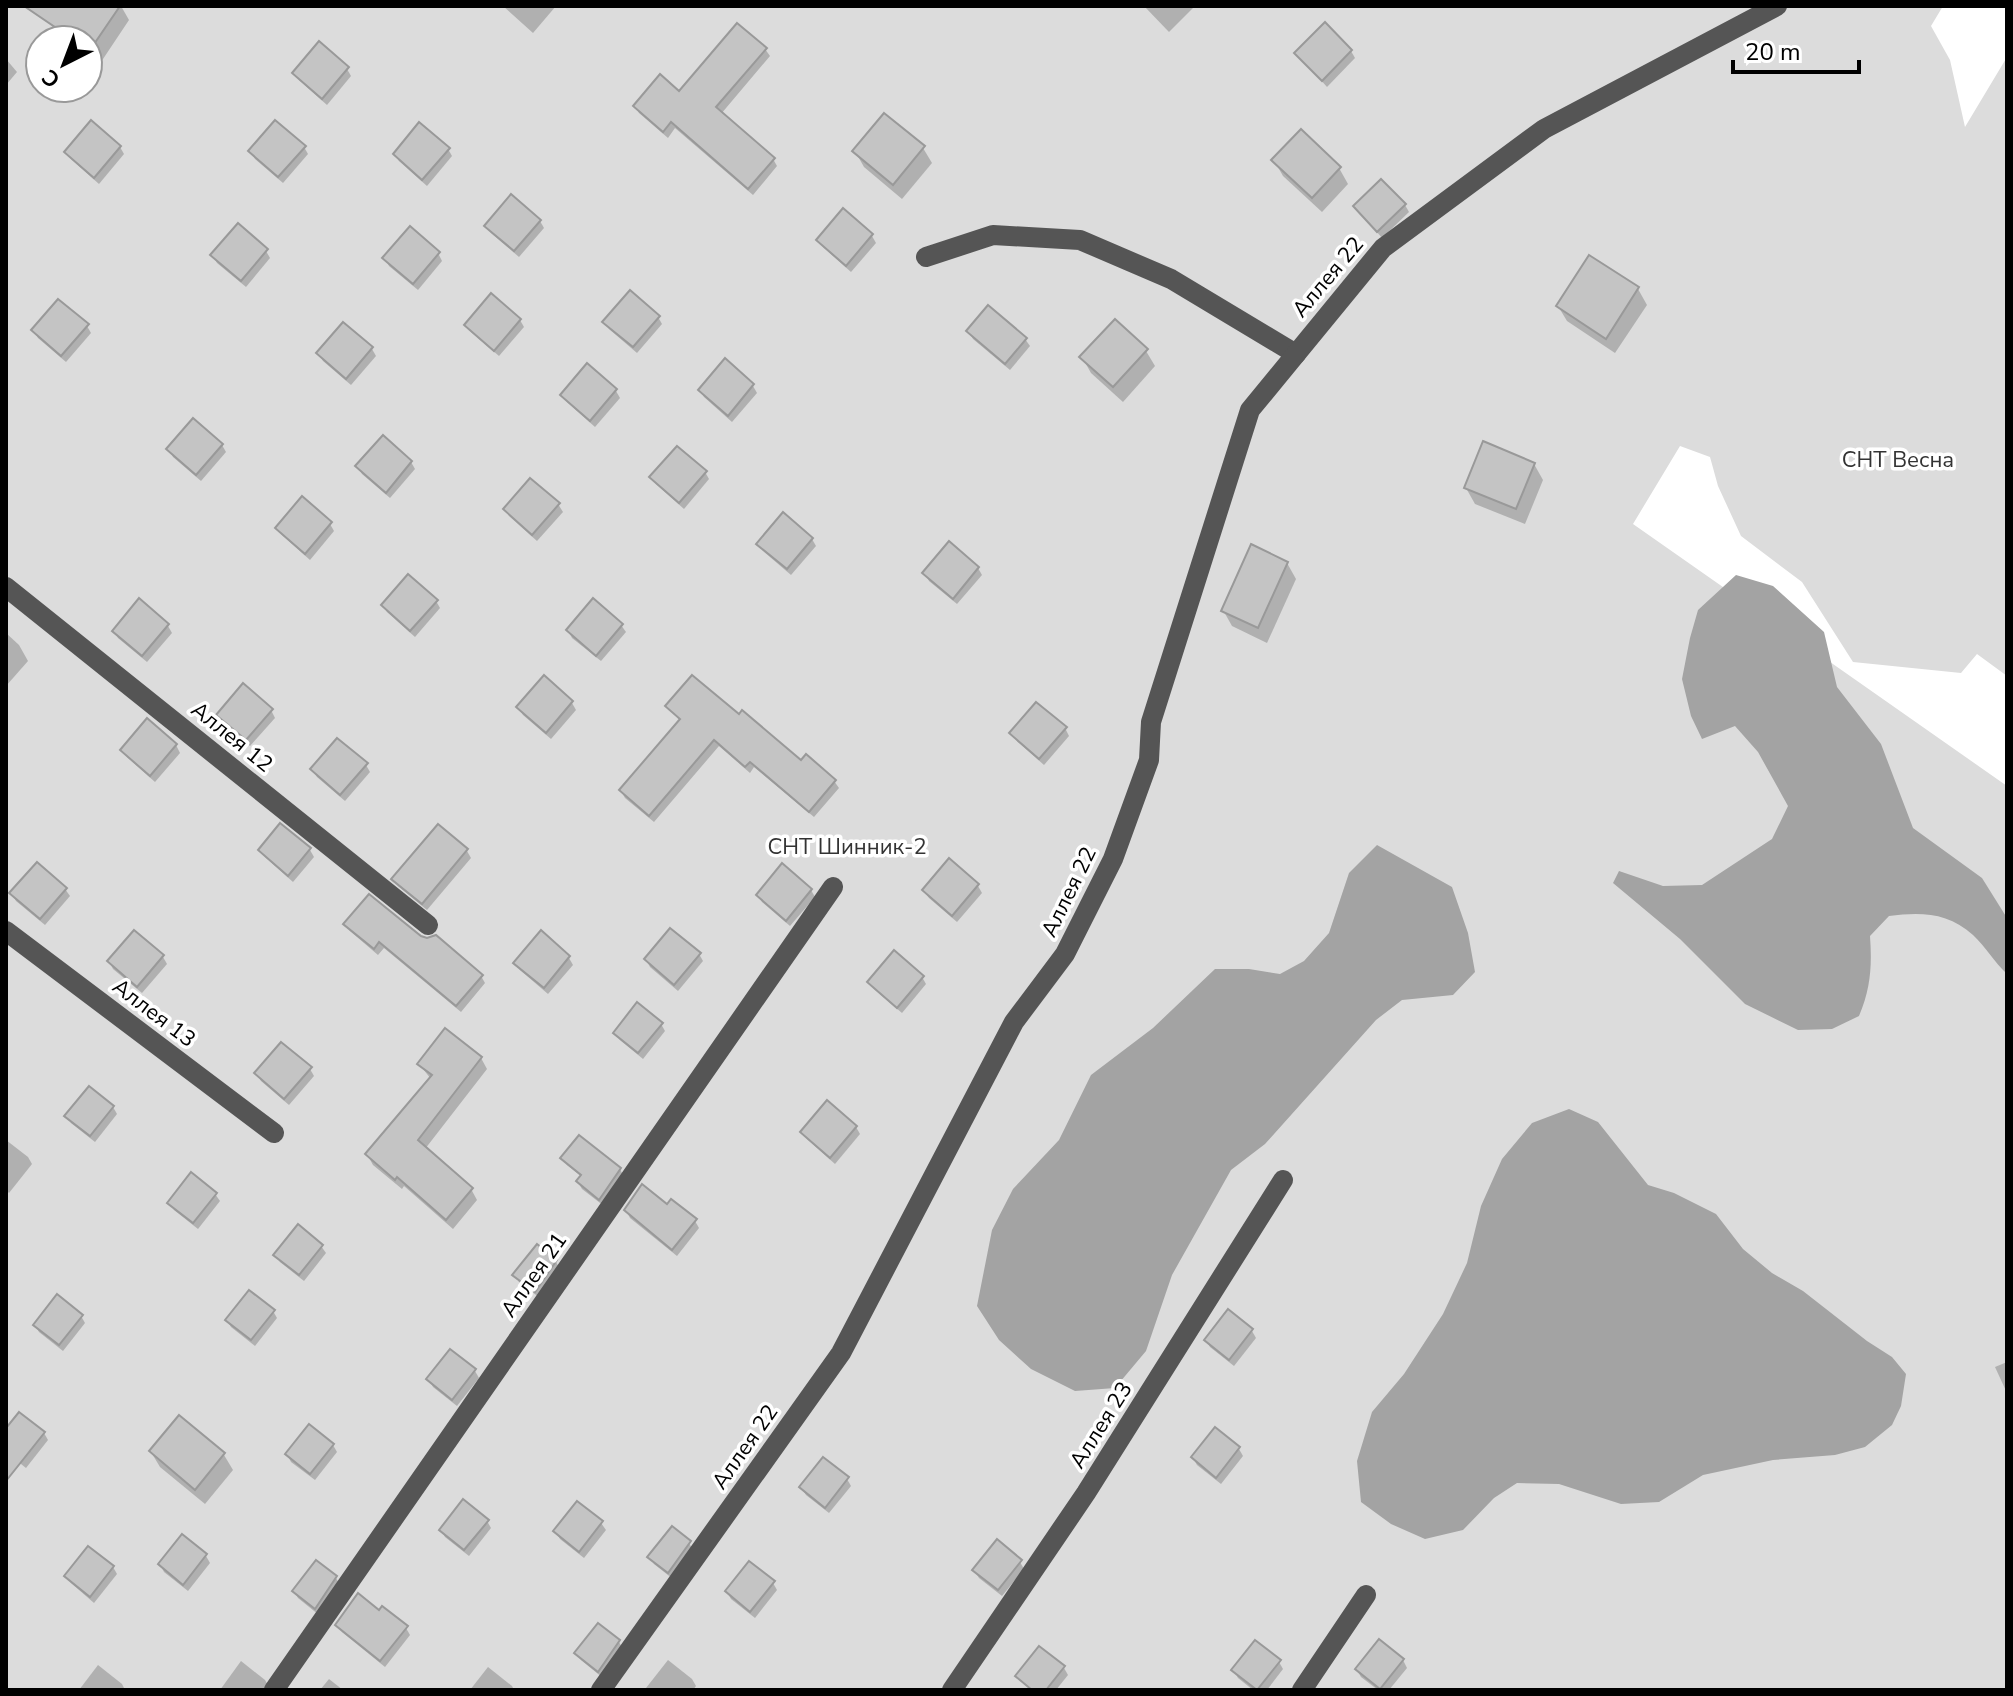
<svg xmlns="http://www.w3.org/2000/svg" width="2013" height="1696" font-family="'Nunito Sans',sans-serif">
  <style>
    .green { fill: #dcdcdc; fill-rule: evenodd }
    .water { fill: #a3a3a3 }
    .shadow { fill: #0003 }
    .building { fill: #c4c4c4; stroke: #999; stroke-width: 2 }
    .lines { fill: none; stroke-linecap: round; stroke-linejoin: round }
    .minor { stroke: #555; stroke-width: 20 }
    .labels { text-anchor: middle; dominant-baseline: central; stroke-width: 7; stroke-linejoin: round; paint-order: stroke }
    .street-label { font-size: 22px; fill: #000; stroke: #fff }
    .park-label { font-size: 22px; fill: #333; stroke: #fff }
  </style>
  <rect width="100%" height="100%" fill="#fff"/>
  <path class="green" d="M6,6H1943L1931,26L1950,60L1965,127L2007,57V676L1977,654L1961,673L1853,662L1802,582L1741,536L1718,486L1710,457L1680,446L1633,524L2007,786V1690H6ZM40,40H88V88H40Z"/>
  <g class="water">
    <path d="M1736,575L1773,586L1824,632L1837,687L1881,744L1913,828L1982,878L2007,918V974C1994,962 1986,947 1973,935C1948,912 1920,912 1889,916L1870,936C1872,965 1871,988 1859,1016L1832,1029L1798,1030L1745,1004L1680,939L1613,883L1619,871L1663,886L1702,885L1772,839L1788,806L1758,752L1735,726L1702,739L1691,716L1682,679L1690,638L1698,610Z"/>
    <path d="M1377,845L1452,887L1468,933L1475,972L1453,995L1402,1000L1376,1020L1265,1144L1231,1170L1172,1275L1146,1351L1115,1388L1075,1391L1031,1369L999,1340L977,1306L992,1230L1013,1189L1059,1140L1091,1075L1153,1028L1215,969H1249L1280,974L1304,961L1329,933L1349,873Z"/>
    <path d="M1569,1109L1598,1122L1648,1185L1674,1193L1716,1214L1743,1249L1772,1273L1803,1291L1867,1341L1892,1357L1906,1374L1901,1406L1892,1425L1865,1447L1835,1455L1773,1460L1703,1475L1659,1502L1621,1504L1559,1484L1517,1483L1494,1498L1463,1530L1425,1539L1391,1524L1361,1502L1357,1461L1372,1412L1404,1374L1443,1314L1467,1263L1481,1206L1502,1159L1532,1123Z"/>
  </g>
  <g class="shadow">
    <path d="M61,6H121L129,20L99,65L88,57V40L59,38L50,22Z"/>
    <path d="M503,6H556L533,33Z"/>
    <path d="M1144,6H1195L1169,32Z"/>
    <path d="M765,49L770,56L721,114L773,159L777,166L753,195L675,128L668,138L639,113L635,106L679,94Z"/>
    <path d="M1351,51L1355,58L1327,87L1297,53Z"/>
    <path d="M6,59L17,72L6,85Z"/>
    <path d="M347,69L351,76L327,105L299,80L295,73Z"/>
    <path d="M120,147L124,154L99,184L71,159L67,152Z"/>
    <path d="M304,147L308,154L283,183L255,159L251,152Z"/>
    <path d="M923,148L932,163L902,199L864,167L855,151Z"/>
    <path d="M448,149L452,156L427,186L399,161L395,154Z"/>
    <path d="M1274,160L1339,168L1348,184L1322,212L1283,176Z"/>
    <path d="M1405,205L1409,212L1382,238L1356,207Z"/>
    <path d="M844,211L872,236L876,243L851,272L823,247L819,240Z"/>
    <path d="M540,221L544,228L519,257L491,233L486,226Z"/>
    <path d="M266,251L270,258L246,287L217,263L213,256Z"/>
    <path d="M438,253L442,261L418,290L389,266L385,258Z"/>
    <path d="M1590,258L1638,289L1647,305L1615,353L1567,321L1558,306Z"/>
    <path d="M658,317L662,324L637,353L609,329L605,322Z"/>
    <path d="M520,320L524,327L499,356L471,332L467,325Z"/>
    <path d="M1115,322L1146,351L1155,366L1123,402L1091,373L1082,357Z"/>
    <path d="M343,325L372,349L376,356L351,385L323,361L319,354Z"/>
    <path d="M87,326L91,333L66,362L38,338L34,331Z"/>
    <path d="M969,332L1025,339L1030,346L1010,370L973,339Z"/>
    <path d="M725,361L753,386L757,393L732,422L704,397L700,390Z"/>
    <path d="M588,366L616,391L620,398L595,427L567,402L563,395Z"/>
    <path d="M222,445L226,452L201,481L173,457L169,449Z"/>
    <path d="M411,462L415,469L390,498L362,474L358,467Z"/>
    <path d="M1534,464L1543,480L1525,524L1475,504L1466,488Z"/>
    <path d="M705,472L709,479L684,509L656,484L652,477Z"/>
    <path d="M558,504L563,512L537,541L509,516L505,509Z"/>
    <path d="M330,524L334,531L310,560L282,535L277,528Z"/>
    <path d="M812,539L816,546L791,575L763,551L759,544Z"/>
    <path d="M1287,563L1296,579L1267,643L1232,626L1223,610Z"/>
    <path d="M978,568L982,575L957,604L929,581L925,573Z"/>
    <path d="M436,601L440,608L415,637L387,612L383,605Z"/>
    <path d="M621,625L626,632L601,661L572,638L568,630Z"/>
    <path d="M168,626L172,633L147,662L118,638L114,631Z"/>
    <path d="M6,633L19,645L28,661L6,686Z"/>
    <path d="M544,678L572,703L576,710L551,739L523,715L518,707Z"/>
    <path d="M668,707L801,763L834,781L839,788L814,817L754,767L750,773L719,746L654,822L625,798L621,791L681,722Z"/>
    <path d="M271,710L275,718L250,746L222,722L218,715Z"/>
    <path d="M1065,728L1069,736L1044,765L1016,740L1012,733Z"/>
    <path d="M176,745L180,753L155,782L127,757L123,750Z"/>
    <path d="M366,765L370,772L345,801L317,777L312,769Z"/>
    <path d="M281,826L310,850L314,857L293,882L265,857L260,850Z"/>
    <path d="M438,827L467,851L471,858L427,910L398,886L394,879Z"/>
    <path d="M978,886L982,893L957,922L929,898L924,891Z"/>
    <path d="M65,889L70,896L45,925L16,901L12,894Z"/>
    <path d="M811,890L815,897L790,926L762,902L758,895Z"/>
    <path d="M346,924L420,937L481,976L485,983L461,1012L384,948L378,955L350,931Z"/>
    <path d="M134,933L163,957L167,964L142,993L113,969L109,961Z"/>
    <path d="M541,933L569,958L573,965L548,994L520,970L516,963Z"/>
    <path d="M699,954L703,961L678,991L650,967L646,959Z"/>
    <path d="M922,977L926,984L902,1013L874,989L869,982Z"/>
    <path d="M661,1024L665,1031L643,1059L620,1040L616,1033Z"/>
    <path d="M481,1058L487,1069L425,1149L471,1189L477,1200L453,1229L404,1186L402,1189L373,1165L367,1154L431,1079L419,1064Z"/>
    <path d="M310,1069L314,1076L289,1105L261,1081L257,1074Z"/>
    <path d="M113,1107L117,1114L95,1142L71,1123L67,1116Z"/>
    <path d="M856,1127L860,1134L835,1164L807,1139L803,1132Z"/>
    <path d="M6,1140L28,1157L32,1164L9,1193L6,1190Z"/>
    <path d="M563,1158L620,1169L624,1177L604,1206L582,1189L578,1182L582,1177L567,1165Z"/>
    <path d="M215,1194L220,1201L198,1229L174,1210L170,1203Z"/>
    <path d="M667,1207L695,1221L699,1228L677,1256L630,1218L626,1210Z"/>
    <path d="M321,1246L326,1253L304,1281L280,1262L276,1255Z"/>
    <path d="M556,1262L560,1269L540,1298L519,1282L515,1275Z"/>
    <path d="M273,1311L277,1318L255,1346L231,1327L227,1320Z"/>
    <path d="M81,1316L85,1323L63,1351L39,1332L35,1325Z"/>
    <path d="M1252,1331L1256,1338L1234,1366L1210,1347L1206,1340Z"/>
    <path d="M2007,1362V1393L1995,1367Z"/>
    <path d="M475,1371L479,1378L457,1406L433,1387L429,1379Z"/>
    <path d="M179,1417L224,1455L233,1470L205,1504L160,1467L151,1452Z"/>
    <path d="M1215,1430L1239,1449L1243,1456L1221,1484L1197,1465L1193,1458Z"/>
    <path d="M6,1432L44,1433L48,1440L26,1468L6,1452Z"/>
    <path d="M333,1445L337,1452L315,1480L291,1462L287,1454Z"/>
    <path d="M847,1479L851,1486L829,1513L806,1495L801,1487Z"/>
    <path d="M487,1521L491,1528L469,1556L445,1537L441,1530Z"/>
    <path d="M601,1523L606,1530L584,1558L560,1539L556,1532Z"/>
    <path d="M182,1537L206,1556L210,1563L188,1591L164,1572L160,1564Z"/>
    <path d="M689,1543L693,1550L673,1579L654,1564L650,1557Z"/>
    <path d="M1020,1562L1024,1569L1002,1596L979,1578L974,1570Z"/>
    <path d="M113,1567L117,1574L94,1603L71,1583L67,1576Z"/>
    <path d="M336,1578L340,1585L319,1615L298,1598L294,1591Z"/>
    <path d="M773,1583L777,1590L755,1618L731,1599L727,1592Z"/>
    <path d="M380,1612L406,1628L410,1635L385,1667L342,1632L337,1625Z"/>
    <path d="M598,1626L619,1642L623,1649L603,1678L581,1660L576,1653Z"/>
    <path d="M668,1660L692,1679L696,1686L693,1690H647L646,1688Z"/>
    <path d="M1403,1660L1407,1668L1389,1690H1378L1361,1677L1357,1670Z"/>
    <path d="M241,1661L265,1680L269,1687L268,1690H220Z"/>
    <path d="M1279,1662L1283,1669L1267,1690H1253L1238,1678L1234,1671Z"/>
    <path d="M98,1665L122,1684L125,1690H79Z"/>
    <path d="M488,1667L512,1686L514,1690H470Z"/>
    <path d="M1064,1668L1068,1675L1056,1690H1030L1018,1676Z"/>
    <path d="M329,1679L343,1690H320Z"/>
  </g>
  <g class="building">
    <path d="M24,6H120L90,50L88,40H74Z"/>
    <path d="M1325,22L1352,50L1322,81L1294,53Z"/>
    <path d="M737,23L767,48L716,107L775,158L748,189L671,122L663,132L633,106L660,74L679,91Z"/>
    <path d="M319,41L349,67L322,99L292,73Z"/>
    <path d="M884,113L925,146L893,185L852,151Z"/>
    <path d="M91,120L121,146L94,178L64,152Z"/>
    <path d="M275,120L306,146L278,177L248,151Z"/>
    <path d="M419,122L450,148L422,180L393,154Z"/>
    <path d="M1301,129L1341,167L1312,198L1271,160Z"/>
    <path d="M1381,179L1406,204L1377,232L1353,206Z"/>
    <path d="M511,194L541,220L514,251L484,226Z"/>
    <path d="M843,208L873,234L846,266L816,240Z"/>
    <path d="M238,223L268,249L241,281L210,255Z"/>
    <path d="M410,226L440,252L413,284L382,258Z"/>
    <path d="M1589,255L1639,287L1606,339L1556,306Z"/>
    <path d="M630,290L660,316L633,347L602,322Z"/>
    <path d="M491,293L521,319L494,351L464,325Z"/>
    <path d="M58,299L89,324L61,356L31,330Z"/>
    <path d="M988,305L1027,338L1005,364L966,331Z"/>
    <path d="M1115,319L1148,349L1113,387L1079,357Z"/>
    <path d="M343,322L373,347L346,379L316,353Z"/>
    <path d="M725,358L754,384L728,416L698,390Z"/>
    <path d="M587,363L617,389L590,421L560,395Z"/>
    <path d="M193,418L223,444L196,475L166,449Z"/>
    <path d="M383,435L412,461L386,493L355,466Z"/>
    <path d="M1483,441L1535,463L1516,509L1464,488Z"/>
    <path d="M677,446L707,471L679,503L649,477Z"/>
    <path d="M530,478L560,503L532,535L503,509Z"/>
    <path d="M302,496L332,522L305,554L275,528Z"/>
    <path d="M783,512L813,538L787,569L756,544Z"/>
    <path d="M949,541L979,567L953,599L922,573Z"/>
    <path d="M1251,544L1288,562L1258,628L1221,611Z"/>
    <path d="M408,574L438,600L410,631L381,605Z"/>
    <path d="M139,598L169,624L142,656L112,631Z"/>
    <path d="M593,598L623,624L596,656L566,630Z"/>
    <path d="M544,675L573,701L546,733L516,707Z"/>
    <path d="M692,675L739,714L742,710L801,760L806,754L836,780L809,812L750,762L745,767L714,740L649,816L619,790L680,719L665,706Z"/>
    <path d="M243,683L273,709L246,740L216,715Z"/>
    <path d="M1036,702L1067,727L1039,759L1009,733Z"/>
    <path d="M147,718L177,744L150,776L120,750Z"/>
    <path d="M337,738L368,763L340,795L310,769Z"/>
    <path d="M280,823L311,848L288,876L258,850Z"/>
    <path d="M438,824L468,849L422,904L391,879Z"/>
    <path d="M949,858L979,884L952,916L922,890Z"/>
    <path d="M37,862L67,888L40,919L9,893Z"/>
    <path d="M782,863L812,889L786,921L756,895Z"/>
    <path d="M369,894L421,936L427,938L436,935L483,975L456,1006L379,942L374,949L343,924Z"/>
    <path d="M670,928L701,953L674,985L644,959Z"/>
    <path d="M134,930L164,955L137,987L107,961Z"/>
    <path d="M541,930L570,956L544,988L513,963Z"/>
    <path d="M894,950L924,976L897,1008L867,982Z"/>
    <path d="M637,1002L663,1023L638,1053L613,1033Z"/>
    <path d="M445,1028L482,1057L418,1140L473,1188L446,1220L397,1177L395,1180L365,1154L432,1075L417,1064Z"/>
    <path d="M281,1042L312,1067L284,1099L254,1073Z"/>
    <path d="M89,1086L114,1106L90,1136L64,1116Z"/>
    <path d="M827,1100L857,1126L830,1158L800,1132Z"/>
    <path d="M579,1135L621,1168L599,1200L576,1181L581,1175L560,1158Z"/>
    <path d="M191,1172L217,1193L193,1223L167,1203Z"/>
    <path d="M642,1184L667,1204L671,1199L697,1219L672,1250L624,1210Z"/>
    <path d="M298,1224L323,1245L299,1275L273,1255Z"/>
    <path d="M537,1244L557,1260L535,1292L512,1275Z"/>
    <path d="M249,1290L275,1310L251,1340L225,1320Z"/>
    <path d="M57,1294L83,1315L59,1345L33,1325Z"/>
    <path d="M1228,1309L1253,1329L1229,1360L1204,1340Z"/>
    <path d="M450,1349L476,1369L452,1400L426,1379Z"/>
    <path d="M19,1412L45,1432L6,1481V1428Z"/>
    <path d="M179,1415L225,1453L195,1490L149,1451Z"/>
    <path d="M309,1424L334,1444L310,1474L285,1454Z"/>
    <path d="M1215,1427L1240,1447L1216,1478L1191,1457Z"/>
    <path d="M823,1457L849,1477L825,1508L799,1487Z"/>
    <path d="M463,1499L489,1520L464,1550L439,1530Z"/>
    <path d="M577,1501L603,1521L579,1552L553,1531Z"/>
    <path d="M672,1526L691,1541L668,1573L647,1557Z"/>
    <path d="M182,1534L207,1554L183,1585L158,1564Z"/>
    <path d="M997,1539L1022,1560L998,1590L972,1570Z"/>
    <path d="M88,1546L114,1566L90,1597L64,1576Z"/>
    <path d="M316,1560L337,1576L315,1609L292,1591Z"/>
    <path d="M749,1561L775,1581L750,1612L725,1591Z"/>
    <path d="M358,1593L379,1610L382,1606L408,1626L380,1661L335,1625Z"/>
    <path d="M598,1623L620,1640L598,1672L574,1653Z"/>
    <path d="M1379,1639L1404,1659L1380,1689L1355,1669Z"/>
    <path d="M1255,1640L1281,1660L1257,1690L1231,1670Z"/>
    <path d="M1039,1646L1065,1666L1046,1690H1032L1015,1676Z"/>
  </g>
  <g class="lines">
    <g class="minor">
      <path d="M926,257L993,235L1080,240L1171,279L1296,354"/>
      <path d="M6,587L428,925"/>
      <path d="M6,931L274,1133"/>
      <path d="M274,1690L833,887"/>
      <path d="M601,1690L841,1353L1014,1022L1065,954L1113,859L1149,760L1151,722L1250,410L1383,248L1544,129L1777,6"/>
      <path d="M952,1690L1086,1493L1283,1180"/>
      <path d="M1302,1690L1366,1595"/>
    </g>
  </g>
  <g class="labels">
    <g class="street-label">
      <text transform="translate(1328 277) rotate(-50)">Аллея 22</text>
      <text transform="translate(232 737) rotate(39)">Аллея 12</text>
      <text transform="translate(1069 892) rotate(-64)">Аллея 22</text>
      <text transform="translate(154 1013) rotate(37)">Аллея 13</text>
      <text transform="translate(534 1275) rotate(-55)">Аллея 21</text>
      <text transform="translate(1101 1425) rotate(-58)">Аллея 23</text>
      <text transform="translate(745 1447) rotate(-55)">Аллея 22</text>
    </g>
    <g class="park-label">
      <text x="1898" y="460">СНТ Весна</text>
      <text x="847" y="847">СНТ Шинник-2</text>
    </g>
  </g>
  <rect width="2013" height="1696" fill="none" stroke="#000000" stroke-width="16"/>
  <g transform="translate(64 64) rotate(222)"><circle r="38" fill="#ffffff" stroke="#999999" stroke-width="2"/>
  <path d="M0-6L14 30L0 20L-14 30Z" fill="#000000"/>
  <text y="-12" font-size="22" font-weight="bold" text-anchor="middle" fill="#000000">С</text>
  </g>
  <path d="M1733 60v12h126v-12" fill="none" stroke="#000000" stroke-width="4"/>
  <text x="1745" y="60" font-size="24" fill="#000000" stroke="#ffffff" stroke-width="6" paint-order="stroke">20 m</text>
</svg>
